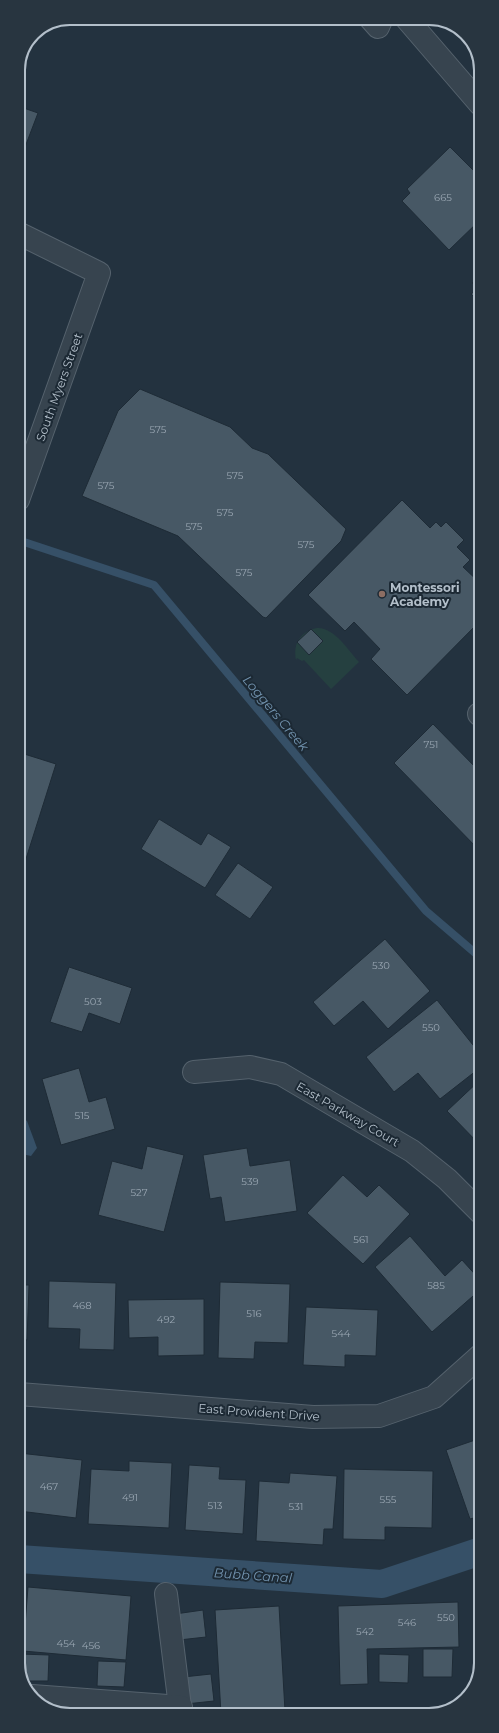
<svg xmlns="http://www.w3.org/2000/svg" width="499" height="1733" font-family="Montserrat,sans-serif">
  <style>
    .green { fill: #254040 }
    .water { fill: #365067 }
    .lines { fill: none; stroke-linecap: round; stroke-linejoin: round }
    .stream { stroke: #365067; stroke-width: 8 }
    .canal { stroke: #365067; stroke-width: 28 }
    .building { fill: #475865; stroke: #1e2b36 }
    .minor-casing { stroke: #55626d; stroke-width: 24 }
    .minor { stroke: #37444f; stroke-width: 22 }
    .education-dot { fill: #8d6e63; stroke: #1c2934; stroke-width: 1.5 }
    .labels { text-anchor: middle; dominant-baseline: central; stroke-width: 4; stroke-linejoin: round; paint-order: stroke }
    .number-label { font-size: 10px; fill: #98a5b1 }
    .street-label { font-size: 12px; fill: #b3bfca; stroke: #1c2934 }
    .poi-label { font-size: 12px; font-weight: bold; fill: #b3bfca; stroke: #1c2934; text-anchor: start }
    .water-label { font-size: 13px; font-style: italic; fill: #7293af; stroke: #1c2934 }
    .rim { fill: none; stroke: #b3bfca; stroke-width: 2 }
  </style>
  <rect width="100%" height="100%" fill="#23323f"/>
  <path class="green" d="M317,628C334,627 348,650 359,662L331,689L304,660L302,661L297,658L296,660C293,643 300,632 317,628Z"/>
  <path class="water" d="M21,1116L27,1121L37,1148L31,1156L22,1154L19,1146V1117Z"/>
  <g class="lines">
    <path class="stream" d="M18,540L154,585L426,911L481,958"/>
    <path class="canal" d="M19,1559L382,1584L481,1551"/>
  </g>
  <g class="building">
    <path d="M18,106L38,113L22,155L18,153Z"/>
    <path d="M450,147L480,177V220L449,250L402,201L410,193L407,189Z"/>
    <path d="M480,275V303L471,294L478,288L472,283Z"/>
    <path d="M140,389L230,427L252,448L268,454L346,529L341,541L266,618L263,617L178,536L82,496L118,411Z"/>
    <path d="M402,500L430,528L436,522L441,527L446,522L464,540L457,547L470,560L463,567L480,583V621L407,695L371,659L380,649L354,622L345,631L308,595Z"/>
    <path d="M311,629L323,641L309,655L297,642Z"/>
    <path d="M433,724L480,772V851L394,763Z"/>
    <path d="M18,752L56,764L25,862L19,860Z"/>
    <path d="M159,819L201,845L208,833L231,847L205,888L141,849Z"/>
    <path d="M238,863L273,887L250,919L215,895Z"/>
    <path d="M19,914L25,916L19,931Z"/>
    <path d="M385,939L430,991L388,1029L363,1001L334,1026L313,1002Z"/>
    <path d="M69,967L132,988L120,1024L89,1013L82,1032L50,1022Z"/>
    <path d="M437,1000L481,1055V1067L440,1099L418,1073L394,1092L366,1057Z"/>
    <path d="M79,1068L89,1102L106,1097L115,1129L61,1145L42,1079Z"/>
    <path d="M481,1079V1146L447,1111Z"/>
    <path d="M147,1146L184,1155L164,1232L98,1215L112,1161L142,1169Z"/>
    <path d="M247,1148L250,1166L290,1160L297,1211L225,1222L221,1197L210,1199L203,1155Z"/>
    <path d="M343,1175L367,1197L379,1185L410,1214L363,1264L307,1213Z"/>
    <path d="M410,1236L445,1276L462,1260L481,1281V1289L432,1332L375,1267Z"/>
    <path d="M49,1281L116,1283L114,1350L79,1349L80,1329L48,1328Z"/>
    <path d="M220,1282L290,1284L288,1343L255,1342L254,1359L218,1358Z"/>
    <path d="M19,1285H29L27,1340H19Z"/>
    <path d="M204,1299V1355L158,1356V1337L129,1338L128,1300Z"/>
    <path d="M306,1307L378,1310L376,1356L345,1355V1367L303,1365Z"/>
    <path d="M481,1438V1516L470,1519L446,1450Z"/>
    <path d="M19,1453L82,1460L76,1518L19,1511Z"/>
    <path d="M129,1461L172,1463L169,1528L88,1524L91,1469L129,1471Z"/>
    <path d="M189,1465L220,1467L219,1479L246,1480L243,1534L185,1530Z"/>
    <path d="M344,1469L433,1471L432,1528L385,1527V1540L343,1539Z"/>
    <path d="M290,1473L337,1476L333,1529H324L323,1545L256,1541L259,1481L289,1483Z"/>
    <path d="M28,1587L131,1596L126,1660L23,1651Z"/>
    <path d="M458,1602L459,1647L367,1649L368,1684L340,1685L338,1606Z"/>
    <path d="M279,1606L285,1711L221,1714L215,1610Z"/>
    <path d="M203,1610L206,1637L179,1640L175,1614Z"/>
    <path d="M423,1649H453L452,1677H423Z"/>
    <path d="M20,1654L49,1655L48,1681H23L19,1674Z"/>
    <path d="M379,1654L409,1655L408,1683L379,1682Z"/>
    <path d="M98,1661L126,1662L124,1687L97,1686Z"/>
    <path d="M211,1674L214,1701L186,1704L183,1677Z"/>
  </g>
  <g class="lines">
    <defs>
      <g id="minor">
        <path d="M370,18L378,27L382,18"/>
        <path d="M406,18L480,104"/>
        <path d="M18,233L99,273L18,500"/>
        <path d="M479,714L480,715"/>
        <path d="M194,1072L250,1067L281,1074L412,1151L447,1179L481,1213"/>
        <path d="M19,1394L313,1417L379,1416L434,1397L481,1355"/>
        <path d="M166,1594L181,1715"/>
        <path d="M32,1696L181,1707"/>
      </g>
    </defs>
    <use href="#minor" class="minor-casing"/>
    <use href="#minor" class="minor"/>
  </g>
  <circle class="education-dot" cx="382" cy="594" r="4"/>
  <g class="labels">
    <g class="number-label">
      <text x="443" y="197">665</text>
      <text x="158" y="429">575</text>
      <text x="235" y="475">575</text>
      <text x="106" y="485">575</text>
      <text x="225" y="512">575</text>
      <text x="194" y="526">575</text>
      <text x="306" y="544">575</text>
      <text x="244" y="572">575</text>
      <text x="431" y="744">751</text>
      <text x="381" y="965">530</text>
      <text x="93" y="1001">503</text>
      <text x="431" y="1027">550</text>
      <text x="82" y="1115">515</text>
      <text x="250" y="1181">539</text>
      <text x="139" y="1192">527</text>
      <text x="361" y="1239">561</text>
      <text x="436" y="1285">585</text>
      <text x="82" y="1305">468</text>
      <text x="254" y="1313">516</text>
      <text x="166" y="1319">492</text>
      <text x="341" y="1333">544</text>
      <text x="49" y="1486">467</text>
      <text x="130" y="1497">491</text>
      <text x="388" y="1499">555</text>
      <text x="215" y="1505">513</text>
      <text x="296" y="1506">531</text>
      <text x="446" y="1617">550</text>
      <text x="407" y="1622">546</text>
      <text x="365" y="1631">542</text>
      <text x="66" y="1643">454</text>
      <text x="91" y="1645">456</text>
    </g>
    <g class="street-label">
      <text transform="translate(59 387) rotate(-70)">South Myers Street</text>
      <text transform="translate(348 1114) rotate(30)">East Parkway Court</text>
      <text transform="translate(259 1412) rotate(4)">East Provident Drive</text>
    </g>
    <g class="poi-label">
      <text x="390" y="587">Montessori<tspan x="390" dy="14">Academy</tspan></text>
    </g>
    <g class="water-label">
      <text transform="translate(276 713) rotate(50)">Loggers Creek</text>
      <text transform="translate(253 1575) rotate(4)">Bubb Canal</text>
    </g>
  </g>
  <path d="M0 0H499V1733H0ZM70 25H429A45 45 0 0 1 474 70V1663A45 45 0 0 1 429 1708H70A45 45 0 0 1 25 1663V70A45 45 0 0 1 70 25Z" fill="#283540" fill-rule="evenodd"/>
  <path class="rim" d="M70 25H429A45 45 0 0 1 474 70V1663A45 45 0 0 1 429 1708H70A45 45 0 0 1 25 1663V70A45 45 0 0 1 70 25Z"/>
</svg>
